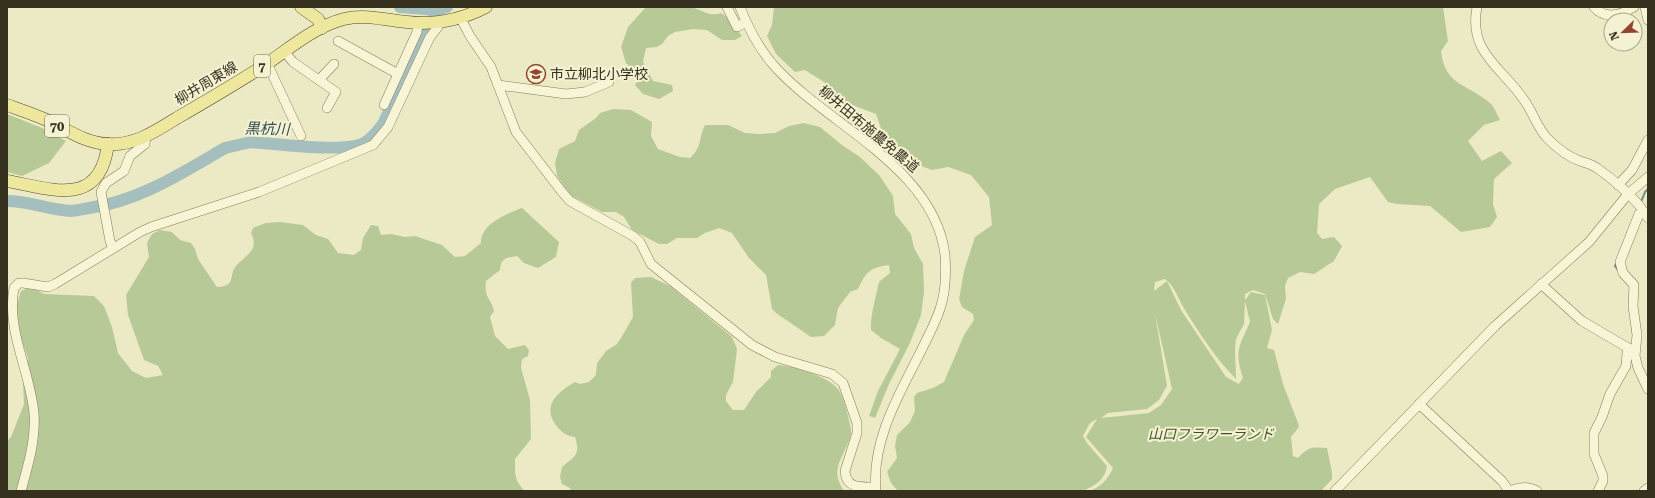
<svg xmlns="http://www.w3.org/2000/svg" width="1655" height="498" font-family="'Roboto Serif','Noto Sans JP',serif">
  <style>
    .green { fill: #b8c998; fill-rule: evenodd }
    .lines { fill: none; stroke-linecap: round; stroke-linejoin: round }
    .stream { stroke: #6d8d8c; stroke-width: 2 }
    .river { stroke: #a5bfbe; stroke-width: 12 }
    .minor-casing { stroke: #857c5b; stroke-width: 10 }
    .major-casing { stroke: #53492f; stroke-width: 13 }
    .minor { stroke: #f7f5d6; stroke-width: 9 }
    .major { stroke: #ede89d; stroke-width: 12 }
    .labels { text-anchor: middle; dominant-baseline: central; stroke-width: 4; stroke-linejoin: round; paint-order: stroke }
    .shield { fill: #f4f2d3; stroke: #6f6a54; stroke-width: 1 }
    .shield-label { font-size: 13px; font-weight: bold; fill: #36301e }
    .poi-label { font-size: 14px; fill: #36301e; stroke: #f4f2d3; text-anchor: start }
    .street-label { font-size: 14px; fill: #36301e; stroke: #f4f2d3 }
    .park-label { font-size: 14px; font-style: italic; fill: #3c5126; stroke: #f4f2d3 }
    .water-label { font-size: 15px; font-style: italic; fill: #2e4e55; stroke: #f4f2d3 }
  </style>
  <rect width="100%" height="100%" fill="#eceac4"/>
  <g class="green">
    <path d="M646,7C657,7 685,4 694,8C704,11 711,17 721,13L727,17L742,36L735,40H722L707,30L693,29L675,32L668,36L662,44L657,47L646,48L643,62L653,81L672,85L673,91L659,99L643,94L635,85L639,79L634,70L626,63L621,47L628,27Z"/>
    <path d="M774,7H1443L1448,41L1441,51C1445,87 1468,83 1491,104C1495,108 1497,115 1500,120L1484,125L1468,141L1482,161L1501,151L1512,163L1494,179L1493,204L1497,217L1490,227L1461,232L1430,206L1397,204L1388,202L1370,177L1335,189L1319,204L1317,233L1322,239L1334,237L1342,246L1334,261L1314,274L1300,272L1288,278L1285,286L1286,299L1278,324L1273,319L1265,294L1253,290L1245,294V300L1251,292L1265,295L1272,330L1267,348L1274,350L1283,384L1298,423L1299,427L1291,437L1293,456L1298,458C1309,446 1312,447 1327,448L1332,472V479L1321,491H1090C1102,486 1108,479 1113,468L1086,437L1097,419L1090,423L1083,436L1087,443L1107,466C1105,480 1095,486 1082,491H898L891,483L887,472L897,458L895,446L897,435L910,422L915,411L914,397L917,393L933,388L944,382L964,335L974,320L973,314L962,307L959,299L964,271L975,237L992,225L989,197L971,175L948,167L932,170L921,166L883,134L876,114L855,106L840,102L824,82L805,70L795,72L776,54L767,36L772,25ZM1165,279C1175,286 1178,299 1185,310C1199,333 1217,360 1236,379L1235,349L1236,339L1244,324L1245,301L1250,322C1239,347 1234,351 1243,378L1239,384L1226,377L1181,310L1167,281L1154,291L1155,282ZM1155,313L1172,389L1161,405L1149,413L1101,418L1108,413L1147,409L1159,400L1167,386Z"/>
    <path d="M613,109L631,110L652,122L651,136L658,149L680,157L690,158C703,146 698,139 705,125H728L745,133L759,134L775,133L789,126L804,123L820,127L842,145L860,157L879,175L893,196L895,214L911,234L914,248L923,264L924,292L921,315L910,343L889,384L875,418L869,416L878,391L900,349L881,338L871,330C870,316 876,297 879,282L890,273L889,265C869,268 867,271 858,289L850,292L838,308L835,325L824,336L811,337L776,313L772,309L766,275L749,258L732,233L719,228L705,233L697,238H677L667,244H659L632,230L624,217L616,212H602L570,195L557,176L555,163L559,149L575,141L579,130L596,118L600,113Z"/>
    <path d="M7,114L42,128L66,141L49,163L22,176L7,172Z"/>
    <path d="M522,208L559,242L556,257L538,268L524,263L517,256C506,258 501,258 500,270L486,281C484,300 491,297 494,311L490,317L495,336L508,349L525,345L529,350L528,356L522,359L521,368L530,400L531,439L515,459V473L517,481L524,491H7V441L11,437L24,404L23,382L28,358L19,333L16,307L21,291L31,287L44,294L94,296L104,306L112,327L118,353L132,371L146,378L163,375L158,366L144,360L128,315L126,295L149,257L147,243L152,234L160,230L172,232L180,240L191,243L195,249L198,259L217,287C237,286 228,276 236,266C245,255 260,251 251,233L253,228L266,223L280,222L303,225L316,235L328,239L338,253L354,255L361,250L363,238L371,225L378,226L381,235L391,234L405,237L415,236L442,245L455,257L465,256L481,243C481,240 481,236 483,234C487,222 510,212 522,208Z"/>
    <path d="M651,277L670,286L732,337L737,349L733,382L726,395V401L733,410H744L756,392L771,377V371L778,365C793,366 827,376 837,388C843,394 846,408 848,416C849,422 852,429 851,434C845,458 828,467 844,491H571L570,488L562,484L560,477L562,467C574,456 581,456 575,437C566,436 561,432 555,424C542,405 559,391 575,382L580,384L589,382L596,375L597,363L606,351L617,344L621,338L633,317L631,283L635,278Z"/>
  </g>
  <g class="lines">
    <g class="stream">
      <path d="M1641,202L1645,192L1648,189"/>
      <path d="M1617,262L1615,266L1618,270"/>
    </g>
    <g class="river">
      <path d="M400,7L437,10L447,7"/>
      <path d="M7,201C30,201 49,210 71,211C76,211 83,209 89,208C139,201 182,173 225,148L251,142C275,144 345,153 364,143C372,139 377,132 383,124L437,10"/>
    </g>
    <defs>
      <g id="minor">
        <path d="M727,7L737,27L746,22"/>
        <path d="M740,7C749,30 760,51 777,69C830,126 935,169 945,255C946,270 946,287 942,302C938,319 929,334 922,349C900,393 871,440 876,491"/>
        <path d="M1477,7C1468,53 1502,67 1524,100C1533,112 1537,128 1548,139C1556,147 1569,157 1580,161C1586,163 1591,164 1597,168C1611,178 1626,190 1638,204C1642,208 1644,214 1648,218"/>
        <path d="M1594,7C1605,20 1621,15 1634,7"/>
        <path d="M1645,7L1648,20"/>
        <path d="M460,17L470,36L491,67L516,132L562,192L570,201L577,205L633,236L640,242L651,264L752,345L775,357L832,374L843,383L857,423V433L845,471C846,489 861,487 875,487"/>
        <path d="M338,41L398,74"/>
        <path d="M284,51L293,62L336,92L327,108"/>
        <path d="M267,63L301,136"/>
        <path d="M319,80L334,64"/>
        <path d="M498,85L566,94L585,92L609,82"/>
        <path d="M384,105L417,32L418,23"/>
        <path d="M1618,185L1632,170L1648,140"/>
        <path d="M1643,211L1639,214L1620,262L1623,273L1634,285L1633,306L1637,335L1635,356L1638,368L1648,389"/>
        <path d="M113,248L110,241L101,192L106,183L124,171L130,156L145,144L146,136"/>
        <path d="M1541,284L1582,321L1630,349L1635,350"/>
        <path d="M1419,404L1502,481L1509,491"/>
        <path d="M21,491C28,466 36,439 34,413C30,371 6,330 14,288L19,283H23L48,287L55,284L140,232L151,227L259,192L373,145L388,127L430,37L438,27L439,23"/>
        <path d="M1335,491L1495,326L1589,242L1628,194L1648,177"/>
        <path d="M1509,491C1519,487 1527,486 1537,491"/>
        <path d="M1598,491L1603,481V476L1594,454V433L1602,417L1610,394L1626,366L1627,353L1630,349"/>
        <path d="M1644,491L1648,488"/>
      </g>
      <g id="major">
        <path d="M301,7L318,19L322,28"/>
        <path d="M7,105C21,110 36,115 49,121C69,131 86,143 108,144C134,146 156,131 177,118C208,100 239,82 268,63C291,47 316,26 344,19C364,14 387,20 407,22C434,25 461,20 486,7"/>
        <path d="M7,181C52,189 100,209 108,144"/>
      </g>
    </defs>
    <use href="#minor" class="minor-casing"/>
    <use href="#major" class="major-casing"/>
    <use href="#minor" class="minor"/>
    <use href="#major" class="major"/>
  </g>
  <defs>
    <symbol id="school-ring" viewBox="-11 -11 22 22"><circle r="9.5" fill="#f4f2d3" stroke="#92452e" stroke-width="1.5"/><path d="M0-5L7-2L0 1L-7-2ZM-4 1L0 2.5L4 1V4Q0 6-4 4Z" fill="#92452e"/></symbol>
  </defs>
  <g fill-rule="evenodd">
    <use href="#school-ring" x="525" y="63" width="22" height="22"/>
  </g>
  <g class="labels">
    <g class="shield">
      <rect x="254" y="55" width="16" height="22" rx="3"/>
      <rect x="45" y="115" width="24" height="22" rx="3"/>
    </g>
    <g class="shield-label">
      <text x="262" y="66">7</text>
      <text x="57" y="126">70</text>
    </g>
    <g class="poi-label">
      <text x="550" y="74">市立柳北小学校</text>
    </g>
    <g class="street-label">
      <text transform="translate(206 83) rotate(-31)">柳井周東線</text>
      <text transform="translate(869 129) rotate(40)">柳井田布施農免農道</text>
    </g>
    <g class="park-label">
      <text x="1211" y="434">山口フラワーランド</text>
    </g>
    <g class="water-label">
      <text transform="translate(267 129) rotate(1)">黒杭川</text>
    </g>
  </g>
  <rect width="1655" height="498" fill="none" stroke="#36301e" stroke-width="16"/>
  <g transform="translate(1623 32) rotate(247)"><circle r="19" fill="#f4f2d3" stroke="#a8a48b"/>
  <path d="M0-3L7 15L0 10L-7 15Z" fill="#92452e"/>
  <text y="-6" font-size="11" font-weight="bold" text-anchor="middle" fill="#36301e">N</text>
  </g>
</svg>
